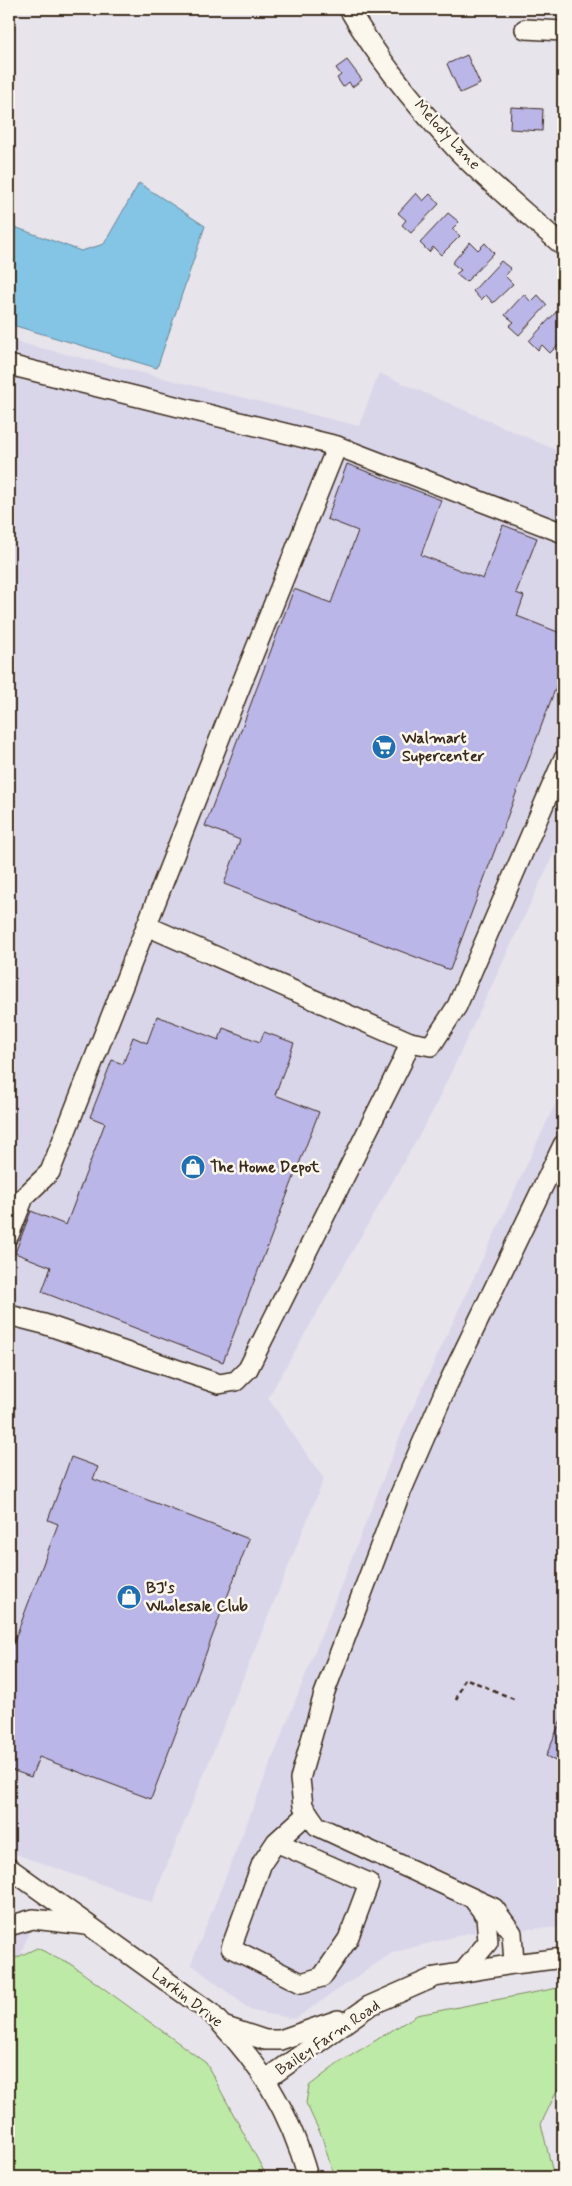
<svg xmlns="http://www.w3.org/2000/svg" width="572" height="2186" font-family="Mynerve,sans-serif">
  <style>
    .built { fill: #dad6ea }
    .green { fill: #beeaa7; stroke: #7c8a62 }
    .water { fill: #84c4e5; stroke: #678695 }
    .building { fill: #bbb6e8; stroke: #3b2a1e }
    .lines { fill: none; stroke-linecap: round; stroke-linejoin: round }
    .minor-casing { stroke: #3b2a1e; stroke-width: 22 }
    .path { stroke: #3b2a1e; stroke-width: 2.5; stroke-dasharray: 5 4; stroke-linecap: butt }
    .minor { stroke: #fbf7ec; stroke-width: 19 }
    .labels { text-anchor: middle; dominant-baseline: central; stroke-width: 5; stroke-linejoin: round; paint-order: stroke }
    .street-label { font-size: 16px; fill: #3b2a1e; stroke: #fbf7ec }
    .poi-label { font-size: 16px; font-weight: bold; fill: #3b2a1e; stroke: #fbf7ec; text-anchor: start }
  </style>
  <rect width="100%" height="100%" fill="#e8e4eb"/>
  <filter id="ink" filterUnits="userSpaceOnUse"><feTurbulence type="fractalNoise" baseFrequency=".02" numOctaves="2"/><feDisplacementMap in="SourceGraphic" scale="10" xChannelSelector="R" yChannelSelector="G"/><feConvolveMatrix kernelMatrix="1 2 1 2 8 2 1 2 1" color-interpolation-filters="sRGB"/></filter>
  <g filter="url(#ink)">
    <g class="built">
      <path d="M9,340L359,426L379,373L563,453V834L432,1113L268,1398L324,1479L152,1902L15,1854L9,1849Z"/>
      <path d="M563,1087V1927L468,1933L392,1953L295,2019L252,2011L191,1964L402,1431Z"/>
      <path d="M9,1906L32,1924L9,1986Z"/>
    </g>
    <g class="green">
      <path d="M37,1948L69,1963L206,2063L267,2177H9V1961Z"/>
      <path d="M563,1987V2078L541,2124L554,2177H334L322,2137L306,2103L309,2086L339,2063L417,2015Z"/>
    </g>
    <path class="water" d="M139,183L205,226L157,368L9,324V225L81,251L104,244Z"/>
    <g class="building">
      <path d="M467,55L480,84L460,93L447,64Z"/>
      <path d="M347,60L362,80L352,87L349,82L343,87L337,78L341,75L336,68Z"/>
      <path d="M511,107L543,109L542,131L510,129Z"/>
      <path d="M416,193L423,201L430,194L439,204L411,233L402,225L406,220L398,213Z"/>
      <path d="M448,213L459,222L452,229L460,236L441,255L433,247L429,252L420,243Z"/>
      <path d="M470,242L478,250L485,243L494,253L466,282L456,274L461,270L452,263Z"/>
      <path d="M501,261L511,269L505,276L513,284L493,303L486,295L481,300L473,291Z"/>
      <path d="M524,294L531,302L538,295L547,305L519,335L509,326L514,322L505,315Z"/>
      <path d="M557,311L563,316V324L561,327L563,329V340L550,353L542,345L538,350L529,341Z"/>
      <path d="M347,464L441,500L421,555L483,579L503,525L537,538L516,593L524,596L517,616L563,634V668L450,970L224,884L240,840L205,826L294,589L331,603L358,531L327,519Z"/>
      <path d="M157,1016L219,1040L223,1028L260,1042L264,1032L294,1043L275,1095L319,1112L223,1362L42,1292L51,1267L15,1253L31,1211L66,1225L105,1123L90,1117L112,1060L123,1064L133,1037L147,1043Z"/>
      <path d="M71,1457L98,1467L93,1479L249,1539L151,1799L39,1757L31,1777L9,1769V1655L58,1524L48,1520Z"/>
      <path d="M563,1715V1765L546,1756Z"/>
    </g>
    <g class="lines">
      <defs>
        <g id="minor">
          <path d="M349,9C378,60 418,108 458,151C491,185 529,215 563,246"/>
          <path d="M525,29L563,31"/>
          <path d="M9,365L337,446L563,533"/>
          <path d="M147,926L410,1042"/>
          <path d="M9,1235L24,1197L50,1172L225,725L337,446"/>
          <path d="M9,1315L44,1324L219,1384L236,1381L248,1369L402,1062L410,1042L431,1046L457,1006L563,760"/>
          <path d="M276,1842L369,1883L348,1939L322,1977L301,1983L231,1948L262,1863L276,1842L308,1813"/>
          <path d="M9,1868L211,2013C260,2064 289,2109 308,2177"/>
          <path d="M9,1926L33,1919L86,1925"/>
          <path d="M514,1964L512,1933L494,1908L317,1826L303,1806L300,1779L324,1694L398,1499L446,1388L563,1145"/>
          <path d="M463,1972L488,1942L486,1916L473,1899"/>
          <path d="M226,2027L265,2040H280L338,2020"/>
          <path d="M267,2079L369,2006L435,1977L514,1964L563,1958"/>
        </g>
      </defs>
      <use href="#minor" class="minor-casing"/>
      <path class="path" d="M456,1700L465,1678L516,1700"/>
      <use href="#minor" class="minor"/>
    </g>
  </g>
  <defs>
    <symbol id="supermarket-disc" viewBox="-11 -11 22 22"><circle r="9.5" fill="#1f6fb2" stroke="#fbf7ec"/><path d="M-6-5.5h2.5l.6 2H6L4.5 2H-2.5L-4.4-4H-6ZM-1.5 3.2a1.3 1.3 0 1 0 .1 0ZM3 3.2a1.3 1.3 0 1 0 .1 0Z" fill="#fff"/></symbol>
    <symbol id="shop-disc" viewBox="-11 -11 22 22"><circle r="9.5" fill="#1f6fb2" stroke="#fbf7ec"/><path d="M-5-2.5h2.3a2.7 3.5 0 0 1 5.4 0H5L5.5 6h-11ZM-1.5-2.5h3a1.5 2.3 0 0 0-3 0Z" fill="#fff"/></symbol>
  </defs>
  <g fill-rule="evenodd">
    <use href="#supermarket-disc" x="370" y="733" width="28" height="28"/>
    <use href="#shop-disc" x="179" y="1153" width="28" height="28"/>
    <use href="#shop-disc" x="115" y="1583" width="28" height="28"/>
  </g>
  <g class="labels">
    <g class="street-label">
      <text transform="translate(447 135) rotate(47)">Melody Lane</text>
      <text transform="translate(187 1998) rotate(38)">Larkin Drive</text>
      <text transform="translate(328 2038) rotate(-34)">Bailey Farm Road</text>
    </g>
    <g class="poi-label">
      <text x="402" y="738">Walmart<tspan x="402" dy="18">Supercenter</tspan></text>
      <text x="210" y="1167">The Home Depot</text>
      <text x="146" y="1588">BJ's<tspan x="146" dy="18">Wholesale Club</tspan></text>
    </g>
  </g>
  <rect width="572" height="2186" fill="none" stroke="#fbf7ec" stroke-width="30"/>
  <rect x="15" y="15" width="542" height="2156" fill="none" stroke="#3b2a1e" stroke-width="2" filter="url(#ink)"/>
</svg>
